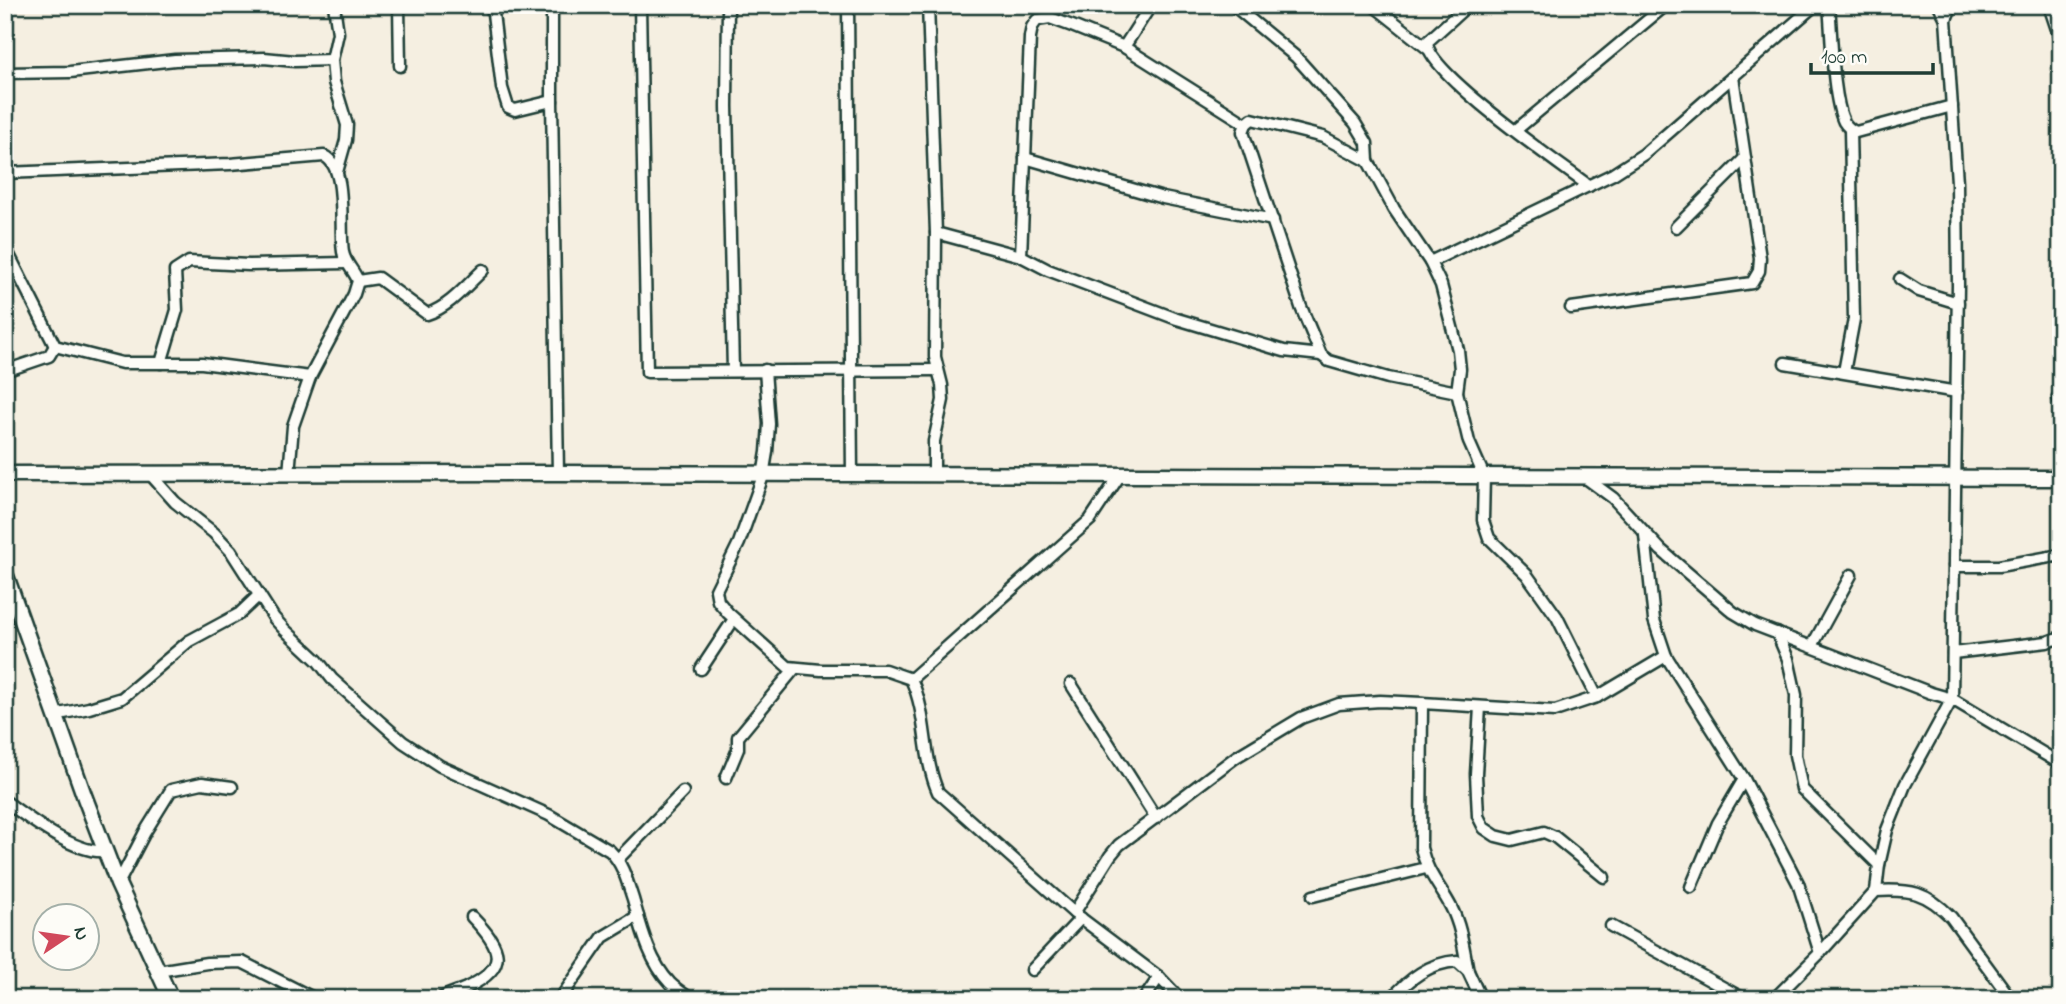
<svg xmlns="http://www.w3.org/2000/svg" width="2066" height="1004" font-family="'Indie Flower',sans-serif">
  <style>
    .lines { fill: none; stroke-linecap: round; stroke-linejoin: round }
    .street-casing { stroke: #1f3d34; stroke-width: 15 }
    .secondary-casing { stroke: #1f3d34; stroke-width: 19 }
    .street { stroke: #fdfcf7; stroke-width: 10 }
    .secondary { stroke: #fdfcf7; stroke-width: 14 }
  </style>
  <rect width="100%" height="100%" fill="#f5efe1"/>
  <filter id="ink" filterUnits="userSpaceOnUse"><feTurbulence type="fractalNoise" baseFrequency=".0143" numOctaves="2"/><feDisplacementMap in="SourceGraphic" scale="14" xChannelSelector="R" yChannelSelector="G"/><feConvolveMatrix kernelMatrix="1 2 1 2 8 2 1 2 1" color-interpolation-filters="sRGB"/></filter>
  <g filter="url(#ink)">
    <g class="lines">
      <defs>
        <g id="street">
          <path d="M334,5L338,33L332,60L334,82L347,125L346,140L337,172"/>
          <path d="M399,5L400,66"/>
          <path d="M492,5L502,88L508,107L515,110L552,101L558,473"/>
          <path d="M552,5V101"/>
          <path d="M640,5L647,372L937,370"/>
          <path d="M728,5L727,106L733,371"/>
          <path d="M848,5L852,475"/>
          <path d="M928,5L936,233L935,357L942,385L943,400L934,441V474"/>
          <path d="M1233,5L1296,57L1355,123L1367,143L1368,161L1394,209L1430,262"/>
          <path d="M1373,5L1427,48"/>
          <path d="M1468,5L1427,42C1427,73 1560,164 1589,186"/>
          <path d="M1829,5C1832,36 1832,96 1844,122C1847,127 1851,130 1856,132L1952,106"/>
          <path d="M1939,5L1946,19"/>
          <path d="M1124,47L1151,5"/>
          <path d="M5,73L70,72L175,60L264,58L295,61L332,60"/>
          <path d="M1516,130L1666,5"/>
          <path d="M1025,158L1163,198L1273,220"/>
          <path d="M1368,161L1323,137L1252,119L1246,124L1243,132L1301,307L1321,355L1329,361L1388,378L1457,392"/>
          <path d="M5,173L230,164L324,156C348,167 339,228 343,252C345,264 354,270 358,281L354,294L310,377L293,426L289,474"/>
          <path d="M1676,227L1745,158"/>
          <path d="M936,233L1021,256L1048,270L1177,319L1284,351L1321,355"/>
          <path d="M5,247L55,346L122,363H202L310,377"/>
          <path d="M1021,256L1030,37L1032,27L1037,20L1050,18L1072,26L1124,47L1246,124"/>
          <path d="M1900,279L1919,291L1958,303"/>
          <path d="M358,281L378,278L427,314C449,307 466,286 483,270"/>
          <path d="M1571,308L1752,283L1759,271L1760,258L1733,77"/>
          <path d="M161,363L177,310L175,271L189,262L249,265L346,263"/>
          <path d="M1785,363L1957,392"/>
          <path d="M765,370L769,424L767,452L763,476L739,543L716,590L718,601L728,613L788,667L821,670H885L911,679C928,715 922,756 938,792L1074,913L1159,977L1180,999"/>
          <path d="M5,371L49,356L55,346"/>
          <path d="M1844,372L1854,319L1850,130"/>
          <path d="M2058,397L2061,406"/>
          <path d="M150,474L175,502L214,533L231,551L274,618L285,630L318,661L332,679L403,742L440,766L549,815L610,851C623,864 627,881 633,899C641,927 649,961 670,983C676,989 684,994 691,999"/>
          <path d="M1583,476L1613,498L1661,550L1733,612L1755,625L1931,693L1952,699L2061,764"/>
          <path d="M1645,535L1654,620L1666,656L1744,779L1798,883L1820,953"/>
          <path d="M1954,566H1999L2055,556L2061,558"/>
          <path d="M1777,633L1788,659L1796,695L1795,755L1802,789L1879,865"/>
          <path d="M1812,646L1851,575"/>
          <path d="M1953,653L2047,642L2061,637"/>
          <path d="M701,669L734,619"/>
          <path d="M911,679L1090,520L1120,475"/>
          <path d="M1071,684L1156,818"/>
          <path d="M1597,697L1557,617L1527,575L1489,538L1483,520L1484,476L1469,442L1457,392L1460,369L1458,350L1441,285L1430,262L1613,174L1644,154L1815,5"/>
          <path d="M1422,703L1421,848C1427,873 1440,886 1451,907C1461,926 1464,950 1468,971"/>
          <path d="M1480,707L1476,774L1478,816L1484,828L1496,836L1512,840L1544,832L1555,837L1604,877"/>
          <path d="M54,715L89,708L122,698L189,641L239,614L259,595"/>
          <path d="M726,778L738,749V737L795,668"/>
          <path d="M5,801C28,818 75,854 105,851"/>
          <path d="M618,859L683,792"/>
          <path d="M118,884L145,832L171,790L202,783L232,787"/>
          <path d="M1691,887L1718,823L1744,779"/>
          <path d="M1876,891L1879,865L1887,830L1905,785L1952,699L1958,285L1957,182L1946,19L1952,5"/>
          <path d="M1313,896L1426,868"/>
          <path d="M1074,913L1110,856L1119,845L1236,757L1301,718L1339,704L1380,701L1422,703L1555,711L1597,697L1666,656"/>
          <path d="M1611,926L1744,999"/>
          <path d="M1032,970L1081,918"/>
          <path d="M158,971L207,963L242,962L315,999"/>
          <path d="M5,997L7,999"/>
          <path d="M440,999C448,994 457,992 466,988C510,967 502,948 472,917"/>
          <path d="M560,999L603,937L638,916"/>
          <path d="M1144,999L1159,977"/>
          <path d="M1391,999C1409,979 1429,963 1457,961L1468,971L1481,999"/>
          <path d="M1774,999L1820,953L1876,891C1911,889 1926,892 1951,917L2011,999"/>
        </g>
        <g id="secondary">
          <path d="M2051,5L2061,35"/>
          <path d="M5,474L558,473L2061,478"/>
          <path d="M5,573L85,798L118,884L171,999"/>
        </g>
      </defs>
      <use href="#street" class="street-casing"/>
      <use href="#secondary" class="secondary-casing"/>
      <use href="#street" class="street"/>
      <use href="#secondary" class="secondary"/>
    </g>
  </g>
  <rect width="2066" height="1004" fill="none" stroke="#fdfcf7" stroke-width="28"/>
  <rect x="14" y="14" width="2038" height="976" fill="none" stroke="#1f3d34" stroke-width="2.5" filter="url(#ink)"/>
  <g transform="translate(66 937) rotate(77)"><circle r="33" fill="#fdfcf7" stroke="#a4b0a9" stroke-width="2"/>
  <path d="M0-5L12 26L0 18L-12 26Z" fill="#d1495b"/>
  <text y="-10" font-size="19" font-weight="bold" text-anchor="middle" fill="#1f3d34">N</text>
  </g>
  <path d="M1811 63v10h122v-10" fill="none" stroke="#1f3d34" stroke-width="3.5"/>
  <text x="1821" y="63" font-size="21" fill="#1f3d34" stroke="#fdfcf7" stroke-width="5" paint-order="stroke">100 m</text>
</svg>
